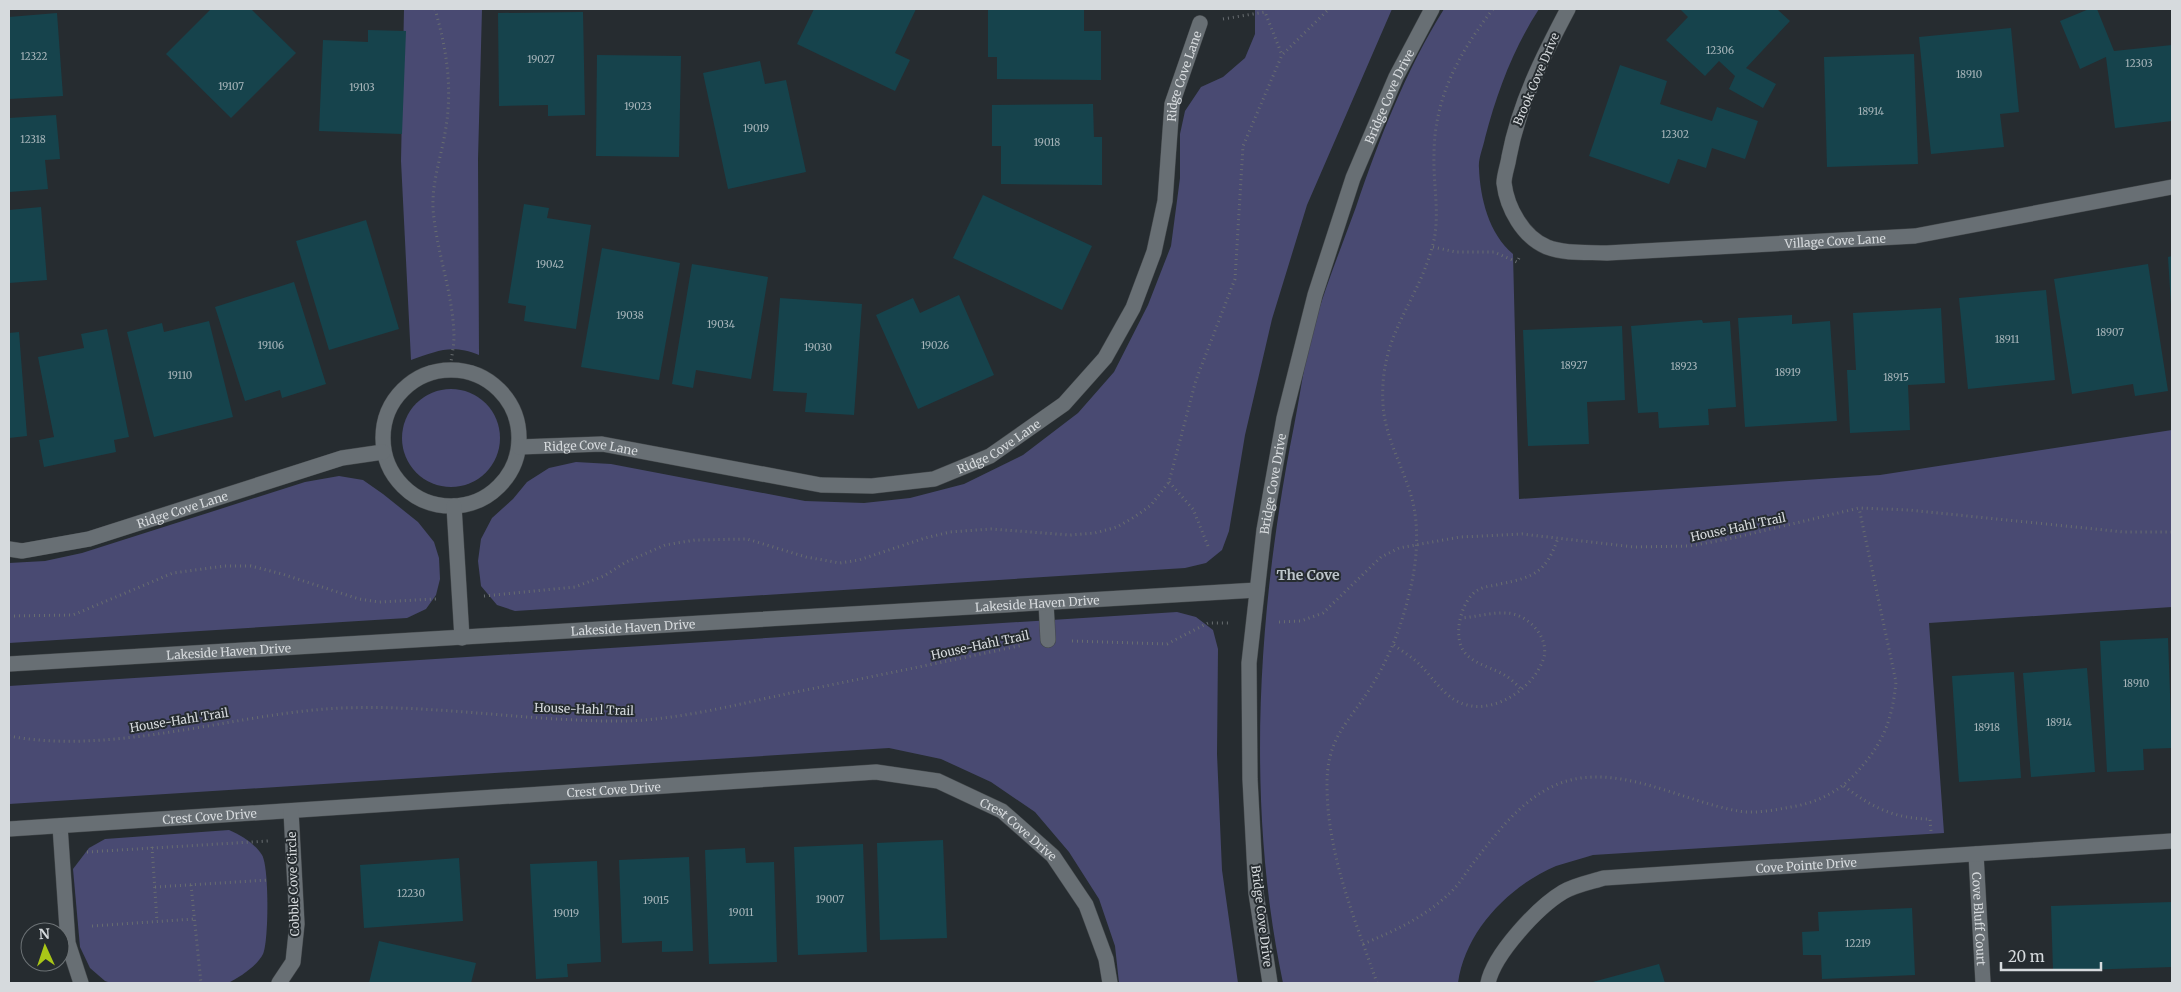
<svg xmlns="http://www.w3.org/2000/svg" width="2181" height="992" font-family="Merriweather,serif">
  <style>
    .green { fill: #494a72 }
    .building { fill: #16434c }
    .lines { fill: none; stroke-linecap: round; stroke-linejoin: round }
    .lane-casing { stroke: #43484b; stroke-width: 16 }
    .street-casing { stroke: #43484b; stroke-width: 16 }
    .secondary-casing { stroke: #43484b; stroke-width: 16 }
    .path { stroke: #686d70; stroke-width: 3; stroke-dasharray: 1 4; stroke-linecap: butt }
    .lane { stroke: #686f74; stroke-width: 15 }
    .street { stroke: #686f74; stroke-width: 15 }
    .secondary { stroke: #686f74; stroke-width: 15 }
    .labels { text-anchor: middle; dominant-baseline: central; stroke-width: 4; stroke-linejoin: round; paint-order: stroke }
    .number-label { font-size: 10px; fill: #a6b4b9 }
    .street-label { font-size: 12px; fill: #d6dadd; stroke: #262c30 }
    .neighbourhood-label { font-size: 14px; font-weight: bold; fill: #bdc5ca; stroke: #262c30 }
  </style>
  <rect width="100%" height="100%" fill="#262c30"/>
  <g class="green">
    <path d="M404,9H482L478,159L479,355C451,344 438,351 411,360L401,161Z"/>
    <path d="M1255,9H1392L1307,205L1272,319L1245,435L1229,531L1222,550L1206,563L1185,568L515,611L497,605L481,586L478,561L481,539L492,518L513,499L527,482L549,468L576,462L611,464L805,501L864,503L910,498L964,484L1023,455L1078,413L1114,372L1148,305L1171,246L1180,178V134L1185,111L1201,87L1223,77L1245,58L1255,34Z"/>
    <path d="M1444,9H1539C1513,49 1497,92 1485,138C1483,148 1478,159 1479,168C1480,198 1489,234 1513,254L1519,499L1880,475L2172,430V607L1929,623L1944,833L1593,855C1581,859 1568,862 1556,866C1509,886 1465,931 1458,983H1283C1245,803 1258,606 1294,426C1301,391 1305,355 1315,322C1327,283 1342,245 1356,207C1379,139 1406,70 1444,9Z"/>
    <circle cx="451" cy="438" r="49"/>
    <path d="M339,476L363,480L383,494L418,522L434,542L439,558L440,579L436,595L426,609L407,618L9,643V563L45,561L82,553L305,482Z"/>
    <path d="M1177,612L1196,617L1213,630L1218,649L1217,754L1222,870L1238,983H1119L1115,946L1099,899L1069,852L1035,812L991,782L941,759L889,748L9,804V686Z"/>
    <path d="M229,830C242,836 253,842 262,855C269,866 269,940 263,954C257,966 240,977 228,983H111L105,981L90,968L80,947L73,869L89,848L105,839Z"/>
  </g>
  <g class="building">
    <path d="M211,9H251L296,53L231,118L166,54Z"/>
    <path d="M814,9H916L895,53L910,60L895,91L797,44Z"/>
    <path d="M988,9H1084V31H1101V80L997,79V57H988Z"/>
    <path d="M1680,9H1777L1790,21L1746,68L1776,84L1763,108L1729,89L1735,76L1719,61L1705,76L1666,40L1688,17Z"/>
    <path d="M2089,9H2097L2114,51L2172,45V121L2115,128L2106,57L2080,69L2060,21Z"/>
    <path d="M583,12L585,115L548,116V105L499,106L498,13Z"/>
    <path d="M57,13L63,96L9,99V17Z"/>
    <path d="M2011,28L2019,112L2000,114L2004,147L1931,154L1919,37Z"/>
    <path d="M368,30L406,31L402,134L319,131L323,40L368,42Z"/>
    <path d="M1914,54L1918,164L1827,167L1824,57Z"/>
    <path d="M597,55L681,56L679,157L596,156Z"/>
    <path d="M760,61L765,84L786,80L806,172L728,189L703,73Z"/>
    <path d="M1620,65L1667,81L1660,104L1712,121L1717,107L1758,121L1745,159L1712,148L1706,168L1678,159L1669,184L1589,156Z"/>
    <path d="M1093,104L1094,137H1102V185L1001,184V146H992V105Z"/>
    <path d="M56,115L60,159L45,160L48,189L9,192V118Z"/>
    <path d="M983,195L1092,246L1062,310L953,258Z"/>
    <path d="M524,204L549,208L547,218L591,225L576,329L524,321L526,306L508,303Z"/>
    <path d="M41,207L47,280L9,283V210Z"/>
    <path d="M366,220L399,329L329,350L296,241Z"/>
    <path d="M602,248L680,263L659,380L581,367Z"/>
    <path d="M2172,256V305H2171L2168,257Z"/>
    <path d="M692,264L768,277L751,379L696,370L693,388L672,384Z"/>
    <path d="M2148,264L2168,391L2135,396L2133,384L2072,394L2054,279Z"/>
    <path d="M294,282L326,384L282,398L280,390L245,401L215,307Z"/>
    <path d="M2046,290L2055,380L1968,389L1959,298Z"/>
    <path d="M959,295L994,375L918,409L876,315L913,298L920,313Z"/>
    <path d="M780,298L862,304L854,415L805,412L807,393L773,391Z"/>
    <path d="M1941,308L1945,383L1908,385L1910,430L1850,433L1847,370H1856L1853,313Z"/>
    <path d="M1792,315V324L1830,321L1837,421L1745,427L1738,318Z"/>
    <path d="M1702,320L1703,323L1730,321L1736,407L1708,409L1709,425L1659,428L1658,412L1638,413L1631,326Z"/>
    <path d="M209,321L233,417L154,437L127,332L162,323L164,332Z"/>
    <path d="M1622,326L1625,400L1587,402L1589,444L1528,446L1523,330Z"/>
    <path d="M107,329L129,437L114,440L116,452L44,467L39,440L54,437L38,357L84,348L81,334Z"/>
    <path d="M19,332L27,436L9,438V333Z"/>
    <path d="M2168,638L2172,748L2143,749L2144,770L2107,772L2100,641Z"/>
    <path d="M2087,668L2095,772L2031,777L2023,673Z"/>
    <path d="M2014,672L2021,778L1959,782L1952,676Z"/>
    <path d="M943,840L947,938L880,940L877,843Z"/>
    <path d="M863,844L867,952L798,955L794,847Z"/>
    <path d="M745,848L746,863L774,862L777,962L709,964L705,850Z"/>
    <path d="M689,857L693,951L662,952V941L622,943L619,860Z"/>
    <path d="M459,858L463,921L364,928L360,865Z"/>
    <path d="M597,861L601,962L567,964L568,977L536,979L530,864Z"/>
    <path d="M2172,902V967L2053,971L2051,906Z"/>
    <path d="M1912,908L1915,975L1822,979L1821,955H1803L1802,932L1819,931L1818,912Z"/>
    <path d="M379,941L476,963L471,983H369Z"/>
    <path d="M1659,964L1665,983H1589Z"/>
  </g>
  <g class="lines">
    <defs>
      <path id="lane" d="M1046,603L1048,640"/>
      <g id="street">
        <path id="s1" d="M1568,9C1543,56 1519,104 1509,157C1508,165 1504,175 1504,183C1507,208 1523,237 1547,247C1565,254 1587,252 1607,253L1915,236L2172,187"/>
        <circle cx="451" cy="438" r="68"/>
        <path id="s2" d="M519,447L602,444L821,485L872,486L934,479L990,456L1064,404L1105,358L1133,308L1154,252L1165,201L1172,104L1200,23"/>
        <path d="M454,506L462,638"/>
        <path id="s3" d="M9,549L22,551L89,539L342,458L383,452"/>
        <path d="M60,826L68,943L81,983"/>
        <path id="s4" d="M9,829L876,772L938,781L1002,811L1053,856L1086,905L1106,959L1110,983"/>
        <path id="s5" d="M1976,854L1983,983"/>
        <path d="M279,983L293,962L297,924L291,811"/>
        <path id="s6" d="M1488,983C1494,954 1538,907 1563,892C1575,885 1591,882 1604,878L2172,841"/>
      </g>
      <g id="secondary">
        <path id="s7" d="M9,664L1257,590"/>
        <path id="s8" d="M1270,983L1256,893L1250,779L1249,663L1264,530L1284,418L1315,295L1353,178L1396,77L1432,9"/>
      </g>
    </defs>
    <use href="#lane" class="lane-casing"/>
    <use href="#street" class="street-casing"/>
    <use href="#secondary" class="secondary-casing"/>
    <g class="path">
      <path d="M435,9C447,51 453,89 445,133C441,157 432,182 433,208C436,251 453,292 454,336C454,347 451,359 450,370"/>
      <path d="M1223,19L1265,12L1282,55"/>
      <path d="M1433,247L1456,252H1494L1517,262L1519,258"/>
      <path d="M1169,482L1193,509L1208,546"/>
      <path d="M484,596L575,587L604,576L626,562L665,545L695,540L747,539L806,557L840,563L859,560L925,538L950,532L991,529L1070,535L1095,533L1117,527L1136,516L1151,505L1169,482L1196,380L1235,279L1243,146L1282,55L1329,9"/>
      <path d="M9,616L73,615L173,573L225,566H251L282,574L359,599L379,602L436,599"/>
      <path d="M1279,622L1301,621L1323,613L1381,557L1399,548L1460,537L1522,534L1634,547L1690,546L1733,538L1859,508L1909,510L2124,532H2172"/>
      <path d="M1072,641L1167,644L1208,623H1228"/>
      <path d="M1394,645C1403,652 1414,658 1421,666C1435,680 1446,700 1467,705C1497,713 1535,687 1544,657C1549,636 1527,614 1507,613C1492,612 1476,617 1461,618"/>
      <path d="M1520,688C1516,684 1511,679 1506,676C1494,668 1476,665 1466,654C1451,639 1461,599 1478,590C1484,586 1494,586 1500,584C1535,577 1546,572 1558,538"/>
      <path d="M9,736C109,755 224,717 325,709C424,702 525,722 624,721C677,720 735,705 786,694C865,678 944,662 1023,645"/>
      <path d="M1844,786C1871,807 1895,819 1930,819L1931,831"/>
      <path d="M152,847L157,921"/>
      <path d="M87,852L268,841"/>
      <path d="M191,885L201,983"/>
      <path d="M155,887L269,880"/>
      <path d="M92,926L194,919"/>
      <path d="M1363,944C1397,930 1427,916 1453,890C1460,883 1465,874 1471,866C1495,835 1521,799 1558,784C1616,761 1681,801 1738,811C1755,814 1774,810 1791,807C1816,803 1839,792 1856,773C1883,744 1892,721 1896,682L1859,508"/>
      <path d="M1377,983C1355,919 1328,857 1327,788C1326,738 1347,725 1371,687C1391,655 1403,622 1411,586C1417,560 1419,529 1413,503C1405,469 1385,440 1383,404C1379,336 1415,307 1432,248C1441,218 1433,186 1434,155C1434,98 1459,53 1493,9"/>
    </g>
    <use href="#lane" class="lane"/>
    <use href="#street" class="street"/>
    <use href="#secondary" class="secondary"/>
  </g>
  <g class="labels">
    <g class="number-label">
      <text x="1720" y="50">12306</text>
      <text x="34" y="56">12322</text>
      <text x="541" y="59">19027</text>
      <text x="2139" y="63">12303</text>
      <text x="1969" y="74">18910</text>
      <text x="231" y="86">19107</text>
      <text x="362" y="87">19103</text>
      <text x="638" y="106">19023</text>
      <text x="1871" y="111">18914</text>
      <text x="756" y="128">19019</text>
      <text x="1675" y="134">12302</text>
      <text x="33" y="139">12318</text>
      <text x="1047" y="142">19018</text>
      <text x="550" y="264">19042</text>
      <text x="630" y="315">19038</text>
      <text x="721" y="324">19034</text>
      <text x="2110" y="332">18907</text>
      <text x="2007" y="339">18911</text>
      <text x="271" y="345">19106</text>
      <text x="935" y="345">19026</text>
      <text x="818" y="347">19030</text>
      <text x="1574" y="365">18927</text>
      <text x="1684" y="366">18923</text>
      <text x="1788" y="372">18919</text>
      <text x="180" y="375">19110</text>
      <text x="1896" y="377">18915</text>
      <text x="2136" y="683">18910</text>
      <text x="2059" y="722">18914</text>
      <text x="1987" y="727">18918</text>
      <text x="411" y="893">12230</text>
      <text x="830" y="899">19007</text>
      <text x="656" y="900">19015</text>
      <text x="741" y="912">19011</text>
      <text x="566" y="913">19019</text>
      <text x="1858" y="943">12219</text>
    </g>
    <g class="street-label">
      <text stroke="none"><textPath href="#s2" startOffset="928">Ridge Cove Lane</textPath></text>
      <text transform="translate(1536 79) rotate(-67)">Brook Cove Drive</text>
      <text stroke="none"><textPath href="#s8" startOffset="908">Bridge Cove Drive</textPath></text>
      <text stroke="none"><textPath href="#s1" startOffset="556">Village Cove Lane</textPath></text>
      <text stroke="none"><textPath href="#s2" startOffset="492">Ridge Cove Lane</textPath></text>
      <text stroke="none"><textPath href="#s2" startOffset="72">Ridge Cove Lane</textPath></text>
      <text stroke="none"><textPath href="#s8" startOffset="502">Bridge Cove Drive</textPath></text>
      <text stroke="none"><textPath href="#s3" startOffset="179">Ridge Cove Lane</textPath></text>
      <text transform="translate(1738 527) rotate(-12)">House Hahl Trail</text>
      <text stroke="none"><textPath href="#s7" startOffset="1030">Lakeside Haven Drive</textPath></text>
      <text stroke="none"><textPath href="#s7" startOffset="625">Lakeside Haven Drive</textPath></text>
      <text transform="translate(980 645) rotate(-12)">House-Hahl Trail</text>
      <text stroke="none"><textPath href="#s7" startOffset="220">Lakeside Haven Drive</textPath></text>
      <text transform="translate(584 709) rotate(2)">House-Hahl Trail</text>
      <text transform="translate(179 720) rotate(-9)">House-Hahl Trail</text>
      <text stroke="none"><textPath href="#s4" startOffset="606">Crest Cove Drive</textPath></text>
      <text stroke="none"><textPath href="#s4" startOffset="201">Crest Cove Drive</textPath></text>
      <text stroke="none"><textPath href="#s4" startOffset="1026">Crest Cove Drive</textPath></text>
      <text stroke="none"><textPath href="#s6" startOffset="366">Cove Pointe Drive</textPath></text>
      <text transform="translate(293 884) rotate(-92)">Cobble Cove Circle</text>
      <text transform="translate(1262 916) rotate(83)">Bridge Cove Drive</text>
      <text stroke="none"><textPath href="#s5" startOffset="65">Cove Bluff Court</textPath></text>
    </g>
    <g class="neighbourhood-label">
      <text x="1308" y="575">The Cove</text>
    </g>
  </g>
  <rect width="2181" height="992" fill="none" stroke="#d6dadd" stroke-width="20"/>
  <g transform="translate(45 947) rotate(357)"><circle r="24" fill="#262c30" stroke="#6c7275"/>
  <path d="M0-4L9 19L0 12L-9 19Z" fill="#aac717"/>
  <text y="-8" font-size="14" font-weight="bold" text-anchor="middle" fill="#d6dadd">N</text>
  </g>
  <path d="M2001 962v8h100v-8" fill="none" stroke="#d6dadd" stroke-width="2.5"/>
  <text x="2008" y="962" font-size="15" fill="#d6dadd" stroke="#262c30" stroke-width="4" paint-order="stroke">20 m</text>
</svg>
